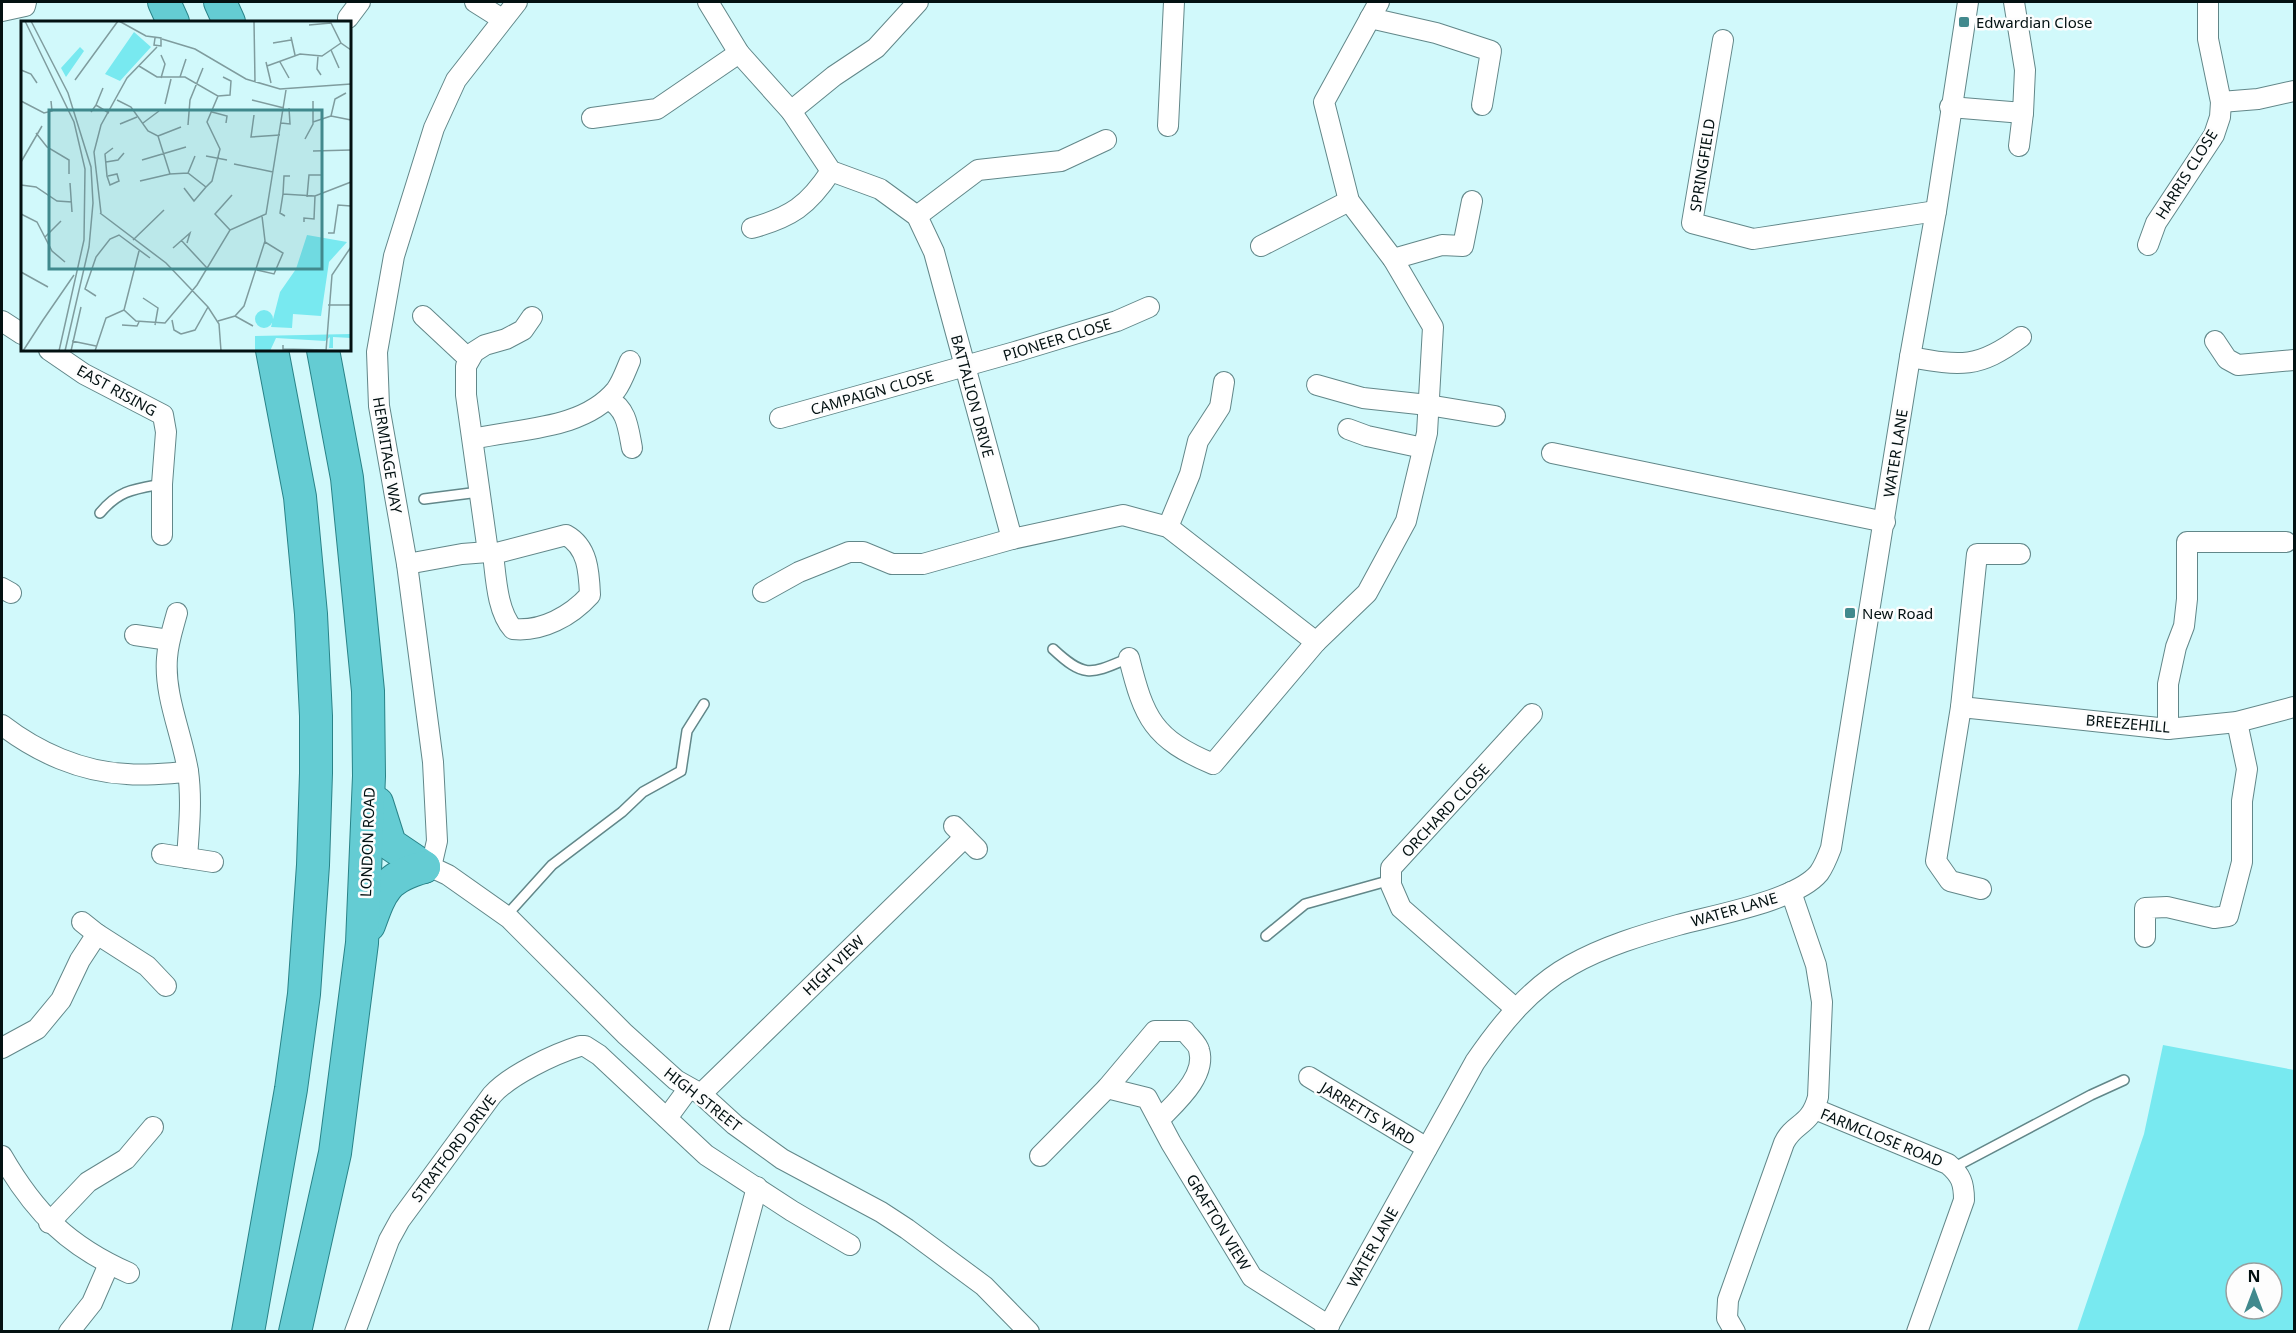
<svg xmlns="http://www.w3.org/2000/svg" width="2296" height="1333" font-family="'Noto Sans',sans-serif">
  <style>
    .green { fill: #78e9f0; fill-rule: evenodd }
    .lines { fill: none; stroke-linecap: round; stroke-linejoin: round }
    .service-casing { stroke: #628789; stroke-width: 12 }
    .minor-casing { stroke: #628789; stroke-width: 22 }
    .trunk-casing { stroke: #298388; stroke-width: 34 }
    .service { stroke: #fff; stroke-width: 9 }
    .minor { stroke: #fff; stroke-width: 20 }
    .trunk { stroke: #64ccd3; stroke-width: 32 }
    .poi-dot { fill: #41898d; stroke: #fdfdfd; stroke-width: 2 }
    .labels { text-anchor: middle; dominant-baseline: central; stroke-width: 5; stroke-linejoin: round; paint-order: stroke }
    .poi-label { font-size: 15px; fill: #031112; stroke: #fdfdfd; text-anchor: start }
    .street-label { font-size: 15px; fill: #031112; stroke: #fdfdfd }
    .inset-road { fill: none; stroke: #7f9c9e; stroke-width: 1.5 }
    .view { fill: #41898d; fill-opacity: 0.15; stroke: #41898d; stroke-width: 3 }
    .inset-edge { fill: none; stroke: #031112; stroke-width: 3 }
  </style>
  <rect width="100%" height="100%" fill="#d1f9fb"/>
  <path class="green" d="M2163,1045L2294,1070V1331H2077L2144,1134ZM2236,1273H2272V1309H2236Z"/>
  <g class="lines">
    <defs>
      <g id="service">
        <path d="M424,499L479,492"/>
        <path d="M100,513C119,490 134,489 162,484"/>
        <path d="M1053,649C1085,679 1091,674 1129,658"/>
        <path d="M506,916L552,865L622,812L643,792L681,771L687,731L704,704"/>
        <path d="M1266,936L1305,904L1391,880"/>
        <path d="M1953,1168L2091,1095L2124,1080"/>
      </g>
      <g id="minor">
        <path d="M475,2L502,19"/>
        <path d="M708,2L739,53L791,111L831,171L880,189L917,216L934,252L1012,539L1123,515L1168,527L1316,642L1367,593L1406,521L1427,433L1433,327L1393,259L1349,201L1324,102L1379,2"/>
        <path d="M2,11L25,6L26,2"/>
        <path d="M348,18L360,2"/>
        <path d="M1370,18L1436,33L1491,51L1482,105"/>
        <path d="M1723,40L1692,223L1753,239L1936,211"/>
        <path d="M2221,102L2258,99L2294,91"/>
        <path d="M1950,107L2023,113L2025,70L2014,2"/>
        <path d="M791,111L834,76L876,48L918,2"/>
        <path d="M592,118L657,109L739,53"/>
        <path d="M1168,126L1174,2"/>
        <path d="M2019,146L2023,113"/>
        <path d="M917,216L978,170L1061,161L1106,140"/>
        <path d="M752,228C791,217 808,206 831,171"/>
        <path d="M2148,245L2156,223L2214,135L2220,117L2221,102L2208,39V2"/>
        <path d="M1261,246L1349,201"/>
        <path d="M1393,259L1442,245L1463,246L1472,201"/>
        <path d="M423,316L469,359"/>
        <path d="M2,321L22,334"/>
        <path d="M2215,341L2227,359L2238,365L2294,360"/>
        <path d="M49,350L84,374L163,415L166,432L162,484V535"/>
        <path d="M1910,357C1961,366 1978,369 2021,337"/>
        <path d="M1317,385L1363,398L1428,405L1495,416"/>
        <path d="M608,399C627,409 628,427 632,448"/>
        <path d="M780,418L1015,352L1117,321L1149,307"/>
        <path d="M1348,429L1367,436L1423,448"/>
        <path d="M473,439C520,428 583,430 616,390C622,382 626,370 630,361"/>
        <path d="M1552,453L1885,522"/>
        <path d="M1168,527L1190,474L1198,441L1220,407L1224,382"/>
        <path d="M493,554L566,535C588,547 589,572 590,595C571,616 542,632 513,629C497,611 496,578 493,554L488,552L466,395V366L474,352L485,345L506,339L523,330L532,317"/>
        <path d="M407,564L462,554L488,552"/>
        <path d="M2,588L11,593"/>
        <path d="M763,592L799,572L849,552H863L892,564H923L1012,539"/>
        <path d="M177,613C173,628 168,642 167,658C164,696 182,734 188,771C192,800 189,829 187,858"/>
        <path d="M135,635L169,640"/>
        <path d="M1129,658C1144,718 1153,739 1213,764L1316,642"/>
        <path d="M1961,707L1977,554H2020"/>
        <path d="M2,725C37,752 81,772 127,774C147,776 168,773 188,772"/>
        <path d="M2168,729V684L2176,647L2184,626L2187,599V542H2286"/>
        <path d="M954,826L977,849"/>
        <path d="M162,854L213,862"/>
        <path d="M424,867H431L448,875L509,918L625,1034L676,1080L701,1094L735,1125L782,1159L881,1212L907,1229L984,1286L1029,1332"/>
        <path d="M431,867L437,841L433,762L407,564L379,406L377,352L394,256L434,128L456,80L517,2"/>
        <path d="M1981,889L1950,881L1936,861L1961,707L2168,729L2237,722L2294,707"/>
        <path d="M82,922L97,934L147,966L166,986"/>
        <path d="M2145,937V908L2167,907L2214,918L2228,916L2242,862V801L2247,769L2237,722"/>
        <path d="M1516,1009L1401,908L1391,885V868L1532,714"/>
        <path d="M2,1048L37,1029L61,1000L80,960L97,934"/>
        <path d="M1309,1077L1427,1148"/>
        <path d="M1107,1088L1147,1098L1171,1143L1252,1277L1329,1326"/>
        <path d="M701,1094L965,837"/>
        <path d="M1815,1109L1948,1164C1961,1175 1964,1183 1964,1200L1917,1332"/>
        <path d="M667,1118L689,1088"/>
        <path d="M2,1156C35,1213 68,1246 129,1273"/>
        <path d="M1040,1156L1107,1088L1155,1031H1185C1189,1037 1198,1044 1199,1050C1207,1076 1175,1103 1159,1120"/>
        <path d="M49,1223L88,1182L126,1159L153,1127"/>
        <path d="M69,1332L92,1303L109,1264"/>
        <path d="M355,1332L389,1240L400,1220L492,1095C510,1075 554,1054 580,1046H585L599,1055L706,1155L792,1211L850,1245"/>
        <path d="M718,1332L757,1187"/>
        <path d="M1325,1332L1475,1062C1501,1024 1531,987 1571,965C1605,946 1642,935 1678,925C1714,915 1796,901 1819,873C1824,866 1828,856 1831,848L1910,357L1936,211L1968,2"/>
        <path d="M1735,1332L1727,1318L1728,1300L1784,1143C1794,1122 1810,1127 1818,1097L1822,1002L1816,965L1791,892"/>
      </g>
      <g id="trunk">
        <path d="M164,2L173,22"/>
        <path d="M220,2L229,22"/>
        <path d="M377,803L390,844L424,867"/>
        <path d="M369,925C382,889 386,878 424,867"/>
        <path d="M248,1332L291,1089L304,994L313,865L316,773V716L311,614L300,497L272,350"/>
        <path d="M295,1332L335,1153L362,943L369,776L368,691L347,478L323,350"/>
      </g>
    </defs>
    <use href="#service" class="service-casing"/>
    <use href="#minor" class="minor-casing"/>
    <use href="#trunk" class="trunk-casing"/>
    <use href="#service" class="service"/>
    <use href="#minor" class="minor"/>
    <use href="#trunk" class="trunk"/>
  </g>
  <g class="poi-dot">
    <rect x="1958" y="16" width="12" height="12" rx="3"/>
    <rect x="1844" y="607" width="12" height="12" rx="3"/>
  </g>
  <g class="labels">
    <g class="poi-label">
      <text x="1976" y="22">Edwardian Close</text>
      <text x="1862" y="613">New Road</text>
    </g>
    <g class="street-label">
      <text transform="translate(1702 165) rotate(-81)">SPRINGFIELD</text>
      <text transform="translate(2186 174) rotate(-58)">HARRIS CLOSE</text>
      <text transform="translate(1057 339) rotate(-17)">PIONEER CLOSE</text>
      <text transform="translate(117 390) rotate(29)">EAST RISING</text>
      <text transform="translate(872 392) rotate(-16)">CAMPAIGN CLOSE</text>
      <text transform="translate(973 396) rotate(75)">BATTALION DRIVE</text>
      <text transform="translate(1895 453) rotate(-81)">WATER LANE</text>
      <text transform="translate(388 455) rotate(81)">HERMITAGE WAY</text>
      <text transform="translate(2128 723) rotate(5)">BREEZEHILL</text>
      <text transform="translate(1445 810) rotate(-47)">ORCHARD CLOSE</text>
      <text transform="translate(367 842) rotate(-88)">LONDON ROAD</text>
      <text transform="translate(1734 909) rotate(-16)">WATER LANE</text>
      <text transform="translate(833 965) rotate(-44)">HIGH VIEW</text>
      <text transform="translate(703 1099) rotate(38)">HIGH STREET</text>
      <text transform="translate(1368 1113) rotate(31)">JARRETTS YARD</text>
      <text transform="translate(1882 1137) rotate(22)">FARMCLOSE ROAD</text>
      <text transform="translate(453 1148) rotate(-53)">STRATFORD DRIVE</text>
      <text transform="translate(1219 1222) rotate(59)">GRAFTON VIEW</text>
      <text transform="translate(1372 1247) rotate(-61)">WATER LANE</text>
    </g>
  </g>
  <g transform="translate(21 21)">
    <rect width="330" height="330" fill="#d1f9fb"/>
    <path d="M113,11L130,26L99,60L84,53ZM59,26L63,30L45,56L40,47ZM286,214L326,221L308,241L300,295L272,293L271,307L250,306L259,271L275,248ZM234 298a9 9 0 1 1 18 0a9 9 0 1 1-18 0ZM330,313V317L312,316V327H308L309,316L304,320L255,317L249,330H234V315Z" fill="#78e9f0"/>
    <path class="inset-road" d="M4,0L53,101L64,148L63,219L38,330M10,0L47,72L70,146L72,182L68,226L44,330M98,0L125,15L140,17V25L133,24L134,17M233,0L234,61M288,4L310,2L320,22L330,29M270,16L274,34M141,18L174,28L225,58L259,68L330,63M252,22L270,19M310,29L318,47M140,34L144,43L140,57M297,35L296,48L300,54M245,41L250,62M259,41L268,57M246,45L279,33L301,35L320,22M0,49L10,53L16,62M159,56L165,38M54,59L97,0M197,75L209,74L210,60L202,56M96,79L110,86L127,110L137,115L149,153L167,152L185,166L191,160L199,128L186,101L197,75L164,56H136L118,45M231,79L263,87M0,80L23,92L31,90L30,80M144,83L150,58M75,84L82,67M70,91L75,84L88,92M191,91L206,95L205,102M233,94L230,116L259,114M310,95L314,78L325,72M310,95L330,99M292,101L310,95M122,102L138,90M260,102L269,103L268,87M99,103L116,96M167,104L169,79L182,47M15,112L26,126L48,139V153M137,115L160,106M284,118L292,103V80M292,130L330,129M185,135L206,139M121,139L165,126M0,141L21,105M85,141L97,139L103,132M213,143L252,151M167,152L174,135M87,155L96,153L98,160L89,164L86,155L84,133L92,127M119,160L149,153M49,162L51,191M0,164L15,166L36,180L51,181M163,167L173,180L185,166M262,173L263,155H269M286,176L288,154H300M79,192L145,242L187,286L198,303L200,330M80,192L73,131L80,104L106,57L136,26M0,193L16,201L31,230L44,241M264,195L259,192L262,173L294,175L330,161M283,201V197L293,198L294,175M209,209L194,193L211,174M307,212H313L317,184L330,185M24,216L40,200M112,219L143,189M160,219L186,247M152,227L169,212L166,222M118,230L103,289L115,300L144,302L176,264L209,209L245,193L265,69M236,249L253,253L262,232L244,221M0,251L27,266M75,275L64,268L75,236L89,218L98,214L129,237M122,277L137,287L134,304M307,284H330M214,295L232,305M22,299L53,254M151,299L153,309L160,313M197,300L214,295L223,285L244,220L241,195M101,304L116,305L118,301M160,313L174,309L187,286M51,320L75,325M262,324V328L305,329M2,330L22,299M50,330L60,286M74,330L85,297L103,289M305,330L311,254L330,226"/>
    <path class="view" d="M28,89H301V248H28Z"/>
    <rect width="330" height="330" class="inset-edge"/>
  </g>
  <rect width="2296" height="1333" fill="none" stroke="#031112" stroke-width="6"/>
  <g transform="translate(2254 1291)"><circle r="28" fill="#fdfdfd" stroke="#999f9f" stroke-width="1.5"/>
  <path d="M0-4.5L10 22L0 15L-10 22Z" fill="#41898d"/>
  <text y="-9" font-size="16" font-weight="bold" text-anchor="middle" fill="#031112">N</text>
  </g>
</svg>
